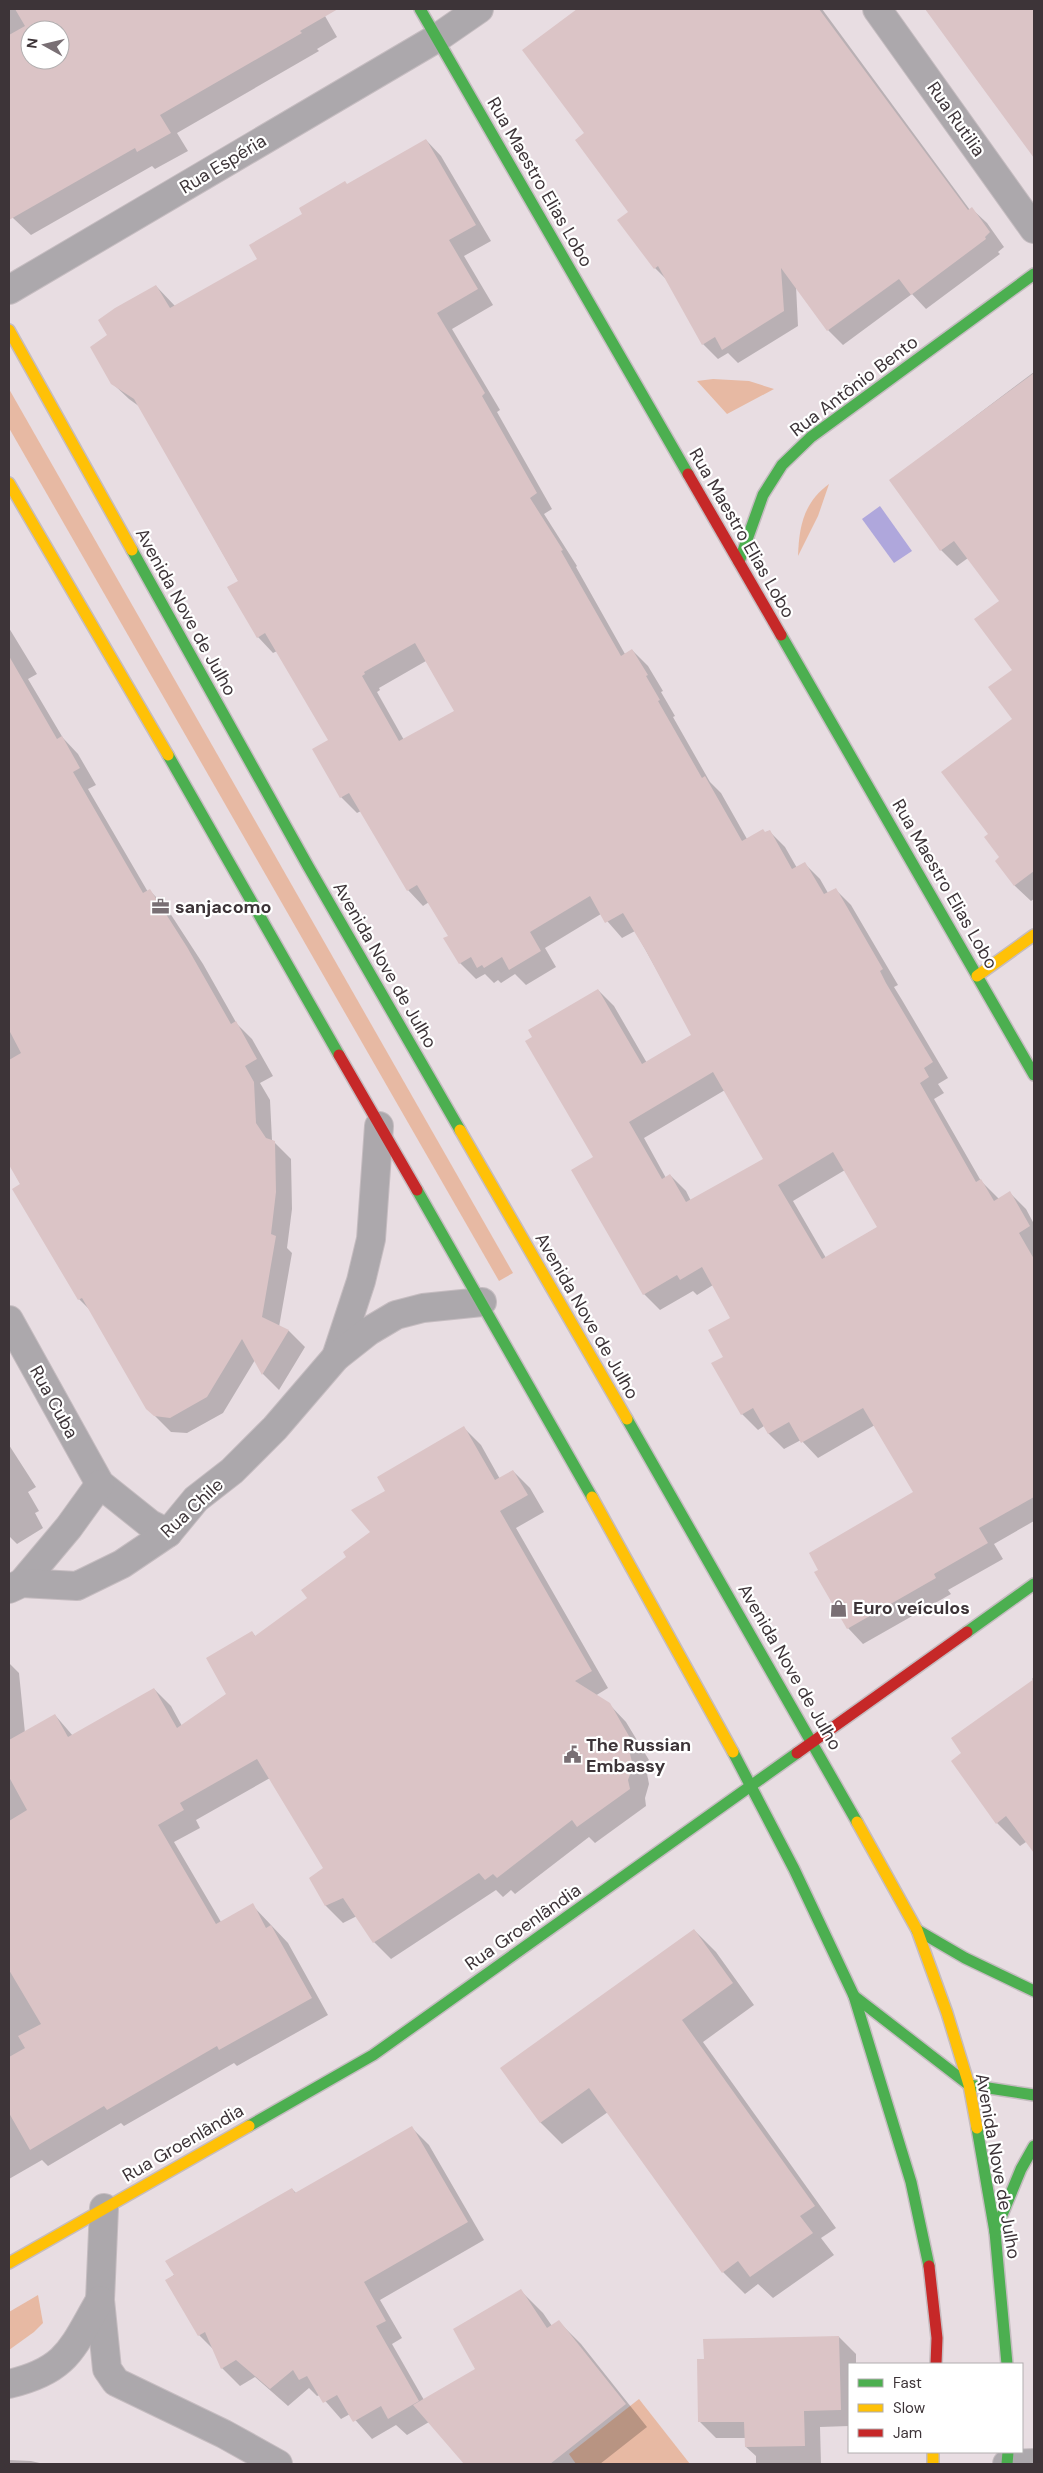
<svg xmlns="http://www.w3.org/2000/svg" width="1043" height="2473" font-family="'DM Sans',sans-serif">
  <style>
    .green { fill: #e7b9a3 }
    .water { fill: #afa7dc }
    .shadow { fill: #0003; fill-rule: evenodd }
    .building { fill: #dbc4c6; fill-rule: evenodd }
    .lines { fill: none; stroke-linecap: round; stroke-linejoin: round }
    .street-casing { stroke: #c5bcc0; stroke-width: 30 }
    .fast-casing { stroke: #c5bcc0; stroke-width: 14 }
    .slow-casing { stroke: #c5bcc0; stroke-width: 14 }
    .jam-casing { stroke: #c5bcc0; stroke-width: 14 }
    .street { stroke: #aca8ac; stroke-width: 28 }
    .fast { stroke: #4caf50; stroke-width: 11 }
    .slow { stroke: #ffc107; stroke-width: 11 }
    .jam { stroke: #c62828; stroke-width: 11 }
    .labels { text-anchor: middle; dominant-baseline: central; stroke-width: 4.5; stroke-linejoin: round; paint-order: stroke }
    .street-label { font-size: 18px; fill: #3d3438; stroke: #fff }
    .poi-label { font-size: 18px; font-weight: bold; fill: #3d3438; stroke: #fff; text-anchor: start }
  </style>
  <rect width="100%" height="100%" fill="#e8dde2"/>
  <g class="green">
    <path d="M713,379L749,381L774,389L727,414L697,381Z"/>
    <path d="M9,389L513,1273L499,1281L9,428Z"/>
    <path d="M829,484L818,516L798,556C799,526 804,502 829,484Z"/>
    <path d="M38,2295L43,2323L34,2332L9,2350V2312Z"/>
    <path d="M639,2399L690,2464H576L569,2454Z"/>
  </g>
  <path class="water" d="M880,506L912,551L894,563L862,519Z"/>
  <g class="shadow">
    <path d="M9,9H321L337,37L317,49L319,51L177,133L188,151L155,169L152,166L31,235L13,218L9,210ZM30,30H60V60H30Z"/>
    <path d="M616,9H822L970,210L972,209L987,223L1004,247L998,252L1000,254L926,309L912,294L843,345L828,330L796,286L798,326L738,363L728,353L718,359L703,344L669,282L655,268L630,212L586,133L594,25Z"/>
    <path d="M927,9H1034V156Z"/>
    <path d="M426,140L441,156L491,241L464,256L493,305L452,329L500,410L497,412L552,509L544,514L577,566L576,567L625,654L632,650L648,666L663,691L661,692L675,716L673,717L710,782L721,793L747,839L769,831L785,847L797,868L804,863L820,879L828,893L835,889L851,905L898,985L894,987L902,1000L948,1078L938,1084L944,1093L934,1099L981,1181L999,1199L1010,1193L1026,1209L1034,1224V1521L994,1544L1003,1559L948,1590L951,1594L863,1644L848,1628L915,1492L875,1425L818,1458L801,1440L784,1449L769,1434L764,1426L758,1430L742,1414L725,1357L732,1318L713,1285L697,1295L693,1291L660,1310L644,1294L595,1158L598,990L614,1006L647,1063L693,1035L635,931L622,938L601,914L545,948L556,967L526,985L515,974L501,983L498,980L494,983L485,974L476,979L460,963L449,936L429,902L423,906L408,890L361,811L357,813L341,797L330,741L277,651L273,653L258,637L239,582L140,407L129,399L112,383L109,336L156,286L175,306L259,259L304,214L347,185ZM426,661L456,712L404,740L377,692L380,690L379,688ZM725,1090L765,1159L691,1201L686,1191L670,1175L666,1178L644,1138ZM845,1170L878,1227L826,1258L793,1201Z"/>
    <path d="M1034,372V899L1031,901L1015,886L997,861L1001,857L990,835L1014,719V670L1000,601L968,558L957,566L941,550L891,480Z"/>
    <path d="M9,628L37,674L28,679L63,738L78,754L96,785L88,789L148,892L150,891L166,907L203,964L237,1024L252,1039L273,1076L260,1083L270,1100L272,1140L291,1159L292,1209L287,1248L292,1253L279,1327L289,1331L305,1347L279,1390L263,1374L255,1360L223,1413L187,1433L171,1432L147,1408L92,1312L79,1299L9,1162Z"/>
    <path d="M464,1428L481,1445L500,1479L513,1471L530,1488L544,1512L516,1528L608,1688L595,1696L609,1704L626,1722L649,1760L645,1763L649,1784L645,1798L646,1806L595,1843L589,1837L515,1894L511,1890L503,1897L496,1890L391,1959L374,1942L357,1916L343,1923L326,1906L310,1878L325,1869L270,1778L196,1820L200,1828L174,1842L221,1922L252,1905L288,1943L328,2015L237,2066L234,2063L124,2126L121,2123L48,2166L42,2160L9,2179V1663L19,1673L25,1733L55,1715L73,1736L154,1689L171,1706L182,1726L227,1694L252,1632L256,1637L309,1598L372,1532L386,1492Z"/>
    <path d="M9,1445L36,1487L28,1492L39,1511L35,1513L43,1528L17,1544L9,1536Z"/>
    <path d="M1034,1677V1846L1029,1840L1020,1846L997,1823L963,1754L1034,1681L1032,1679Z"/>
    <path d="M694,1930L716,1952L754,2005L703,2042L836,2228L821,2238L834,2255L773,2298L758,2284L745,2294L723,2272L608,2112L562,2144L541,2123L502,2069Z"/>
    <path d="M412,2128L429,2145L484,2240L380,2300L402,2338L392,2344L424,2400L477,2369L521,2291L543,2313L552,2326L559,2322L581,2344L647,2427L600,2464H466L429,2422L407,2435L396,2425L372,2439L350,2414L341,2419L320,2395L317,2396L309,2388L288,2406L255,2377L240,2386L222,2368L214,2350L199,2335L167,2280L292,2189L297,2194Z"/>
    <path d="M839,2337L856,2354V2364H849V2426L820,2427L821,2464H756V2456L746,2447V2438H716L699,2421Z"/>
    <path d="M9,2460L31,2461L44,2464H9Z"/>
  </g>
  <g class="building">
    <path d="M15,9H338L300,31L302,33L160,115L171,133L137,152L135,148L9,220V35L25,26ZM30,30H60V60H30Z"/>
    <path d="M577,9H819L968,210L972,207L990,232L985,237L986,239L911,295L899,279L827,331L781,268L784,311L722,350L715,337L702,345L658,266L654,269L617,220L628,212L575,140L584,133L522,50Z"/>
    <path d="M925,9H1034V158L973,75Z"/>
    <path d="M426,139L476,225L449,240L478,289L437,313L485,393L482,396L537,493L530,498L563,550L561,551L621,656L632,649L648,675L646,676L660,700L658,701L702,778L705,776L742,841L763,829L765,832L770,830L792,869L805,862L824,894L836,888L883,969L880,971L886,983L933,1062L924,1068L929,1077L920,1083L976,1182L981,1179L994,1201L1010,1191L1030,1226L1019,1233L1034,1259V1497L979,1528L988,1543L934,1574L936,1578L847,1629L814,1572L818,1570L809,1553L913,1492L863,1408L801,1443L789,1422L768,1434L753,1408L741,1415L711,1363L723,1357L708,1330L730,1318L702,1267L680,1280L677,1275L643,1295L571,1170L593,1157L525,1041L532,1037L528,1030L598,989L642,1064L691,1035L646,951L623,913L605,923L590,896L530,932L541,951L509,970L502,957L484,968L482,965L477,968L471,957L459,964L443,938L448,936L417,885L407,891L349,793L340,798L312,749L328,740L265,633L257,638L227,587L238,581L134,399L111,384L90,347L107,335L98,320L115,308L156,285L170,308L257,259L249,245L302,214L299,208L345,181L347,184ZM415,643L454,711L399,741L362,676L365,674L364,672ZM713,1072L763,1159L686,1202L670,1174L662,1179L629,1122ZM833,1152L877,1227L822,1259L778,1185Z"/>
    <path d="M1034,373V871L1014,886L995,861L999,857L984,837L988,834L941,772L1012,719L988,687L1012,670L974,619L999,601L954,541L940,551L889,480Z"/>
    <path d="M9,656L57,739L62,736L80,768L73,772L143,893L150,889L187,947L231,1024L236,1021L257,1059L245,1066L254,1082L256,1123L266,1138L275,1141L276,1192L271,1234L276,1236L262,1317L289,1330L262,1375L242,1339L207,1397L170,1418L154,1416L146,1409L82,1298L78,1300L12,1189L20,1184L9,1165V1060L21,1053L9,1030Z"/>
    <path d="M464,1426L495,1480L513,1470L528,1495L500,1511L592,1671L575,1681L610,1703L633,1743L628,1746L633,1766L628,1780L630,1789L577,1827L572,1820L497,1878L493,1874L485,1880L479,1873L373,1943L343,1898L325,1906L309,1878L323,1868L257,1759L180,1803L184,1810L158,1825L216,1924L253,1903L266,1928L271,1925L312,1998L219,2050L217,2046L107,2110L104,2106L30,2150L9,2113V2057L25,2048L18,2036L41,2024L9,1970V1821L27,1810L9,1777V1740L55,1714L68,1737L154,1688L177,1728L226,1694L206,1658L252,1631L255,1636L307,1598L301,1590L346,1557L343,1552L370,1532L351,1510L385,1491L377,1477Z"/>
    <path d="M1034,1679V1853L1006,1816L996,1824L951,1761L961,1753L951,1738Z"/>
    <path d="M694,1929L733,1983L682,2020L815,2206L800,2216L813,2233L750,2277L738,2261L722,2273L589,2088L540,2123L500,2068Z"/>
    <path d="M412,2126L468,2222L364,2282L386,2321L376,2326L419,2401L388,2419L381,2406L353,2422L337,2395L323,2403L307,2376L299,2380L293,2370L270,2389L236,2360L221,2369L205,2332L198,2336L165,2280L174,2275L165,2261L292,2188L295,2193Z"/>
    <path d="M521,2289L547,2328L559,2320L626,2404L550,2464H464L413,2405L475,2369L453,2329Z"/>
    <path d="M839,2336L841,2410L804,2411L805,2446L745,2447L744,2422H698L697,2359H704L703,2339Z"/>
  </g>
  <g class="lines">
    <defs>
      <g id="street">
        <path d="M877,9L1034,229"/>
        <path d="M9,290L437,38L479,9"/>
        <path d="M9,1320L100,1484L150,1524L168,1533"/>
        <path d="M336,1357L361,1281L371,1239L379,1126"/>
        <path d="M22,1583L69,1527L100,1484"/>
        <path d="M9,1589L22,1583L77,1586L122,1564L168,1533L196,1499L232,1471L275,1428L336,1357L369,1331L396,1315L423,1308L482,1302"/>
        <path d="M104,2208L100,2300L107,2369L116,2382L224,2434L278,2464"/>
        <path d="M9,2384C68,2370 72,2348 100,2300"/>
        <path d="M1007,2464L1034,2463"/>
      </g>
      <g id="fast">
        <path d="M420,9L688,474"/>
        <path d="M132,550L308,866L460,1130"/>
        <path d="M739,562L763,495L782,465L811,437L1034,274"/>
        <path d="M781,635L1034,1075"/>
        <path d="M168,755L339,1055"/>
        <path d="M417,1190L592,1497"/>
        <path d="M627,1419L857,1822"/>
        <path d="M967,1632L1034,1584"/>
        <path d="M733,1752L794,1869L854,1996L911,2182L929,2266"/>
        <path d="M917,1930L965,1958L1034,1991"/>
        <path d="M854,1996L969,2085L1034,2095"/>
        <path d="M249,2126L373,2055L797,1753"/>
        <path d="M977,2128L995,2232L1007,2364"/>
        <path d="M995,2232L1021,2169L1034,2146"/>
        <path d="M1007,2464L1008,2452"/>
      </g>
      <g id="slow">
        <path d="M9,330L132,550"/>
        <path d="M9,483L168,755"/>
        <path d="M977,976L1034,935"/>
        <path d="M460,1130L627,1419"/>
        <path d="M592,1497L733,1752"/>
        <path d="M857,1822L917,1930L947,2013L969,2085L977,2128"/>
        <path d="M9,2263L249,2126"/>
        <path d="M933,2452V2464"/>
      </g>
      <g id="jam">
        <path d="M688,474L781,635"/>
        <path d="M339,1055L417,1190"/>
        <path d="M797,1753L967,1632"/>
        <path d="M929,2266L937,2338L936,2364"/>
      </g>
    </defs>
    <use href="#street" class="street-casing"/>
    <use href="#fast" class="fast-casing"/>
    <use href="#slow" class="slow-casing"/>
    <use href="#jam" class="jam-casing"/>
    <use href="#street" class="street"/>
    <use href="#fast" class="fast"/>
    <use href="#slow" class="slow"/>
    <use href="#jam" class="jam"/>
  </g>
  <defs>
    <symbol id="office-bare" viewBox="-9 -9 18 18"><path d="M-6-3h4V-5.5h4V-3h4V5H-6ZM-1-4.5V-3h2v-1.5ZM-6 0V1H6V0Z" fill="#796f74" stroke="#fff" stroke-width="2.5" paint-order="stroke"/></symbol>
    <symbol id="shop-bare" viewBox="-9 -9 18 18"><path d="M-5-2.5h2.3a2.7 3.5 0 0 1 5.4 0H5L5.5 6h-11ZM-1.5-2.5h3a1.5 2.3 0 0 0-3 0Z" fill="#796f74" stroke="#fff" stroke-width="2.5" paint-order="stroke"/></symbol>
    <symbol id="civic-bare" viewBox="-9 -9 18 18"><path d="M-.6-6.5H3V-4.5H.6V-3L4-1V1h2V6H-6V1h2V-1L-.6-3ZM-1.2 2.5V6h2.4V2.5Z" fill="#796f74" stroke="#fff" stroke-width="2.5" paint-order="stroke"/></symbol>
  </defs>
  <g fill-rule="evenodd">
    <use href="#office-bare" x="148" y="894" width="25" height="25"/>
    <use href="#shop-bare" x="826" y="1596" width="25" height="25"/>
    <use href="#civic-bare" x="560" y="1742" width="25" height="25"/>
  </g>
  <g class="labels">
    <g class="street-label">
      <text transform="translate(956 119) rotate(55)">Rua Rutilia</text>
      <text transform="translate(223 164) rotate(-31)">Rua Espéria</text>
      <text transform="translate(540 182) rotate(60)">Rua Maestro Elias Lobo</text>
      <text transform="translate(854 386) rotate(-37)">Rua Antônio Bento</text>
      <text transform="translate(742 533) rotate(60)">Rua Maestro Elias Lobo</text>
      <text transform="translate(186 612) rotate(61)">Avenida Nove de Julho</text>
      <text transform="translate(945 884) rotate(60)">Rua Maestro Elias Lobo</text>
      <text transform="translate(385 965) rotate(60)">Avenida Nove de Julho</text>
      <text transform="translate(587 1316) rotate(60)">Avenida Nove de Julho</text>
      <text transform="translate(54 1402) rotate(61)">Rua Cuba</text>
      <text transform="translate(192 1508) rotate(-43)">Rua Chile</text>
      <text transform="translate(790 1667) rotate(60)">Avenida Nove de Julho</text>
      <text transform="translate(523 1927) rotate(-35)">Rua Groenlândia</text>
      <text transform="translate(183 2143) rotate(-30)">Rua Groenlândia</text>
      <text transform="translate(998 2166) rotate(80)">Avenida Nove de Julho</text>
    </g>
    <g class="poi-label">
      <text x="175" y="907">sanjacomo</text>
      <text x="853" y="1608">Euro veículos</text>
      <text x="586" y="1745">The Russian<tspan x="586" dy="21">Embassy</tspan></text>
    </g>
  </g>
  <rect width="1043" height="2473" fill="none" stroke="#3d3438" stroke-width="20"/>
  <rect x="848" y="2363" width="175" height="90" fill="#ffffff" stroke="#b1aeaf"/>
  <rect x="858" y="2379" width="25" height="8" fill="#4caf50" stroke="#b1aeaf"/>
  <text x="893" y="2388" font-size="15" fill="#3d3438">Fast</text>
  <rect x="858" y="2404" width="25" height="8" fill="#ffc107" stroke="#b1aeaf"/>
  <text x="893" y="2413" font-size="15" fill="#3d3438">Slow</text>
  <rect x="858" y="2429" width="25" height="8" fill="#c62828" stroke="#b1aeaf"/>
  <text x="893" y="2438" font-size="15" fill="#3d3438">Jam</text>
  <g transform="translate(45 45) rotate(278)"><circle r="24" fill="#ffffff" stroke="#b1aeaf"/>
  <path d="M0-4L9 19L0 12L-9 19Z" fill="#796f74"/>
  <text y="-8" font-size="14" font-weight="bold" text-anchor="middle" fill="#3d3438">N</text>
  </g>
</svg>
